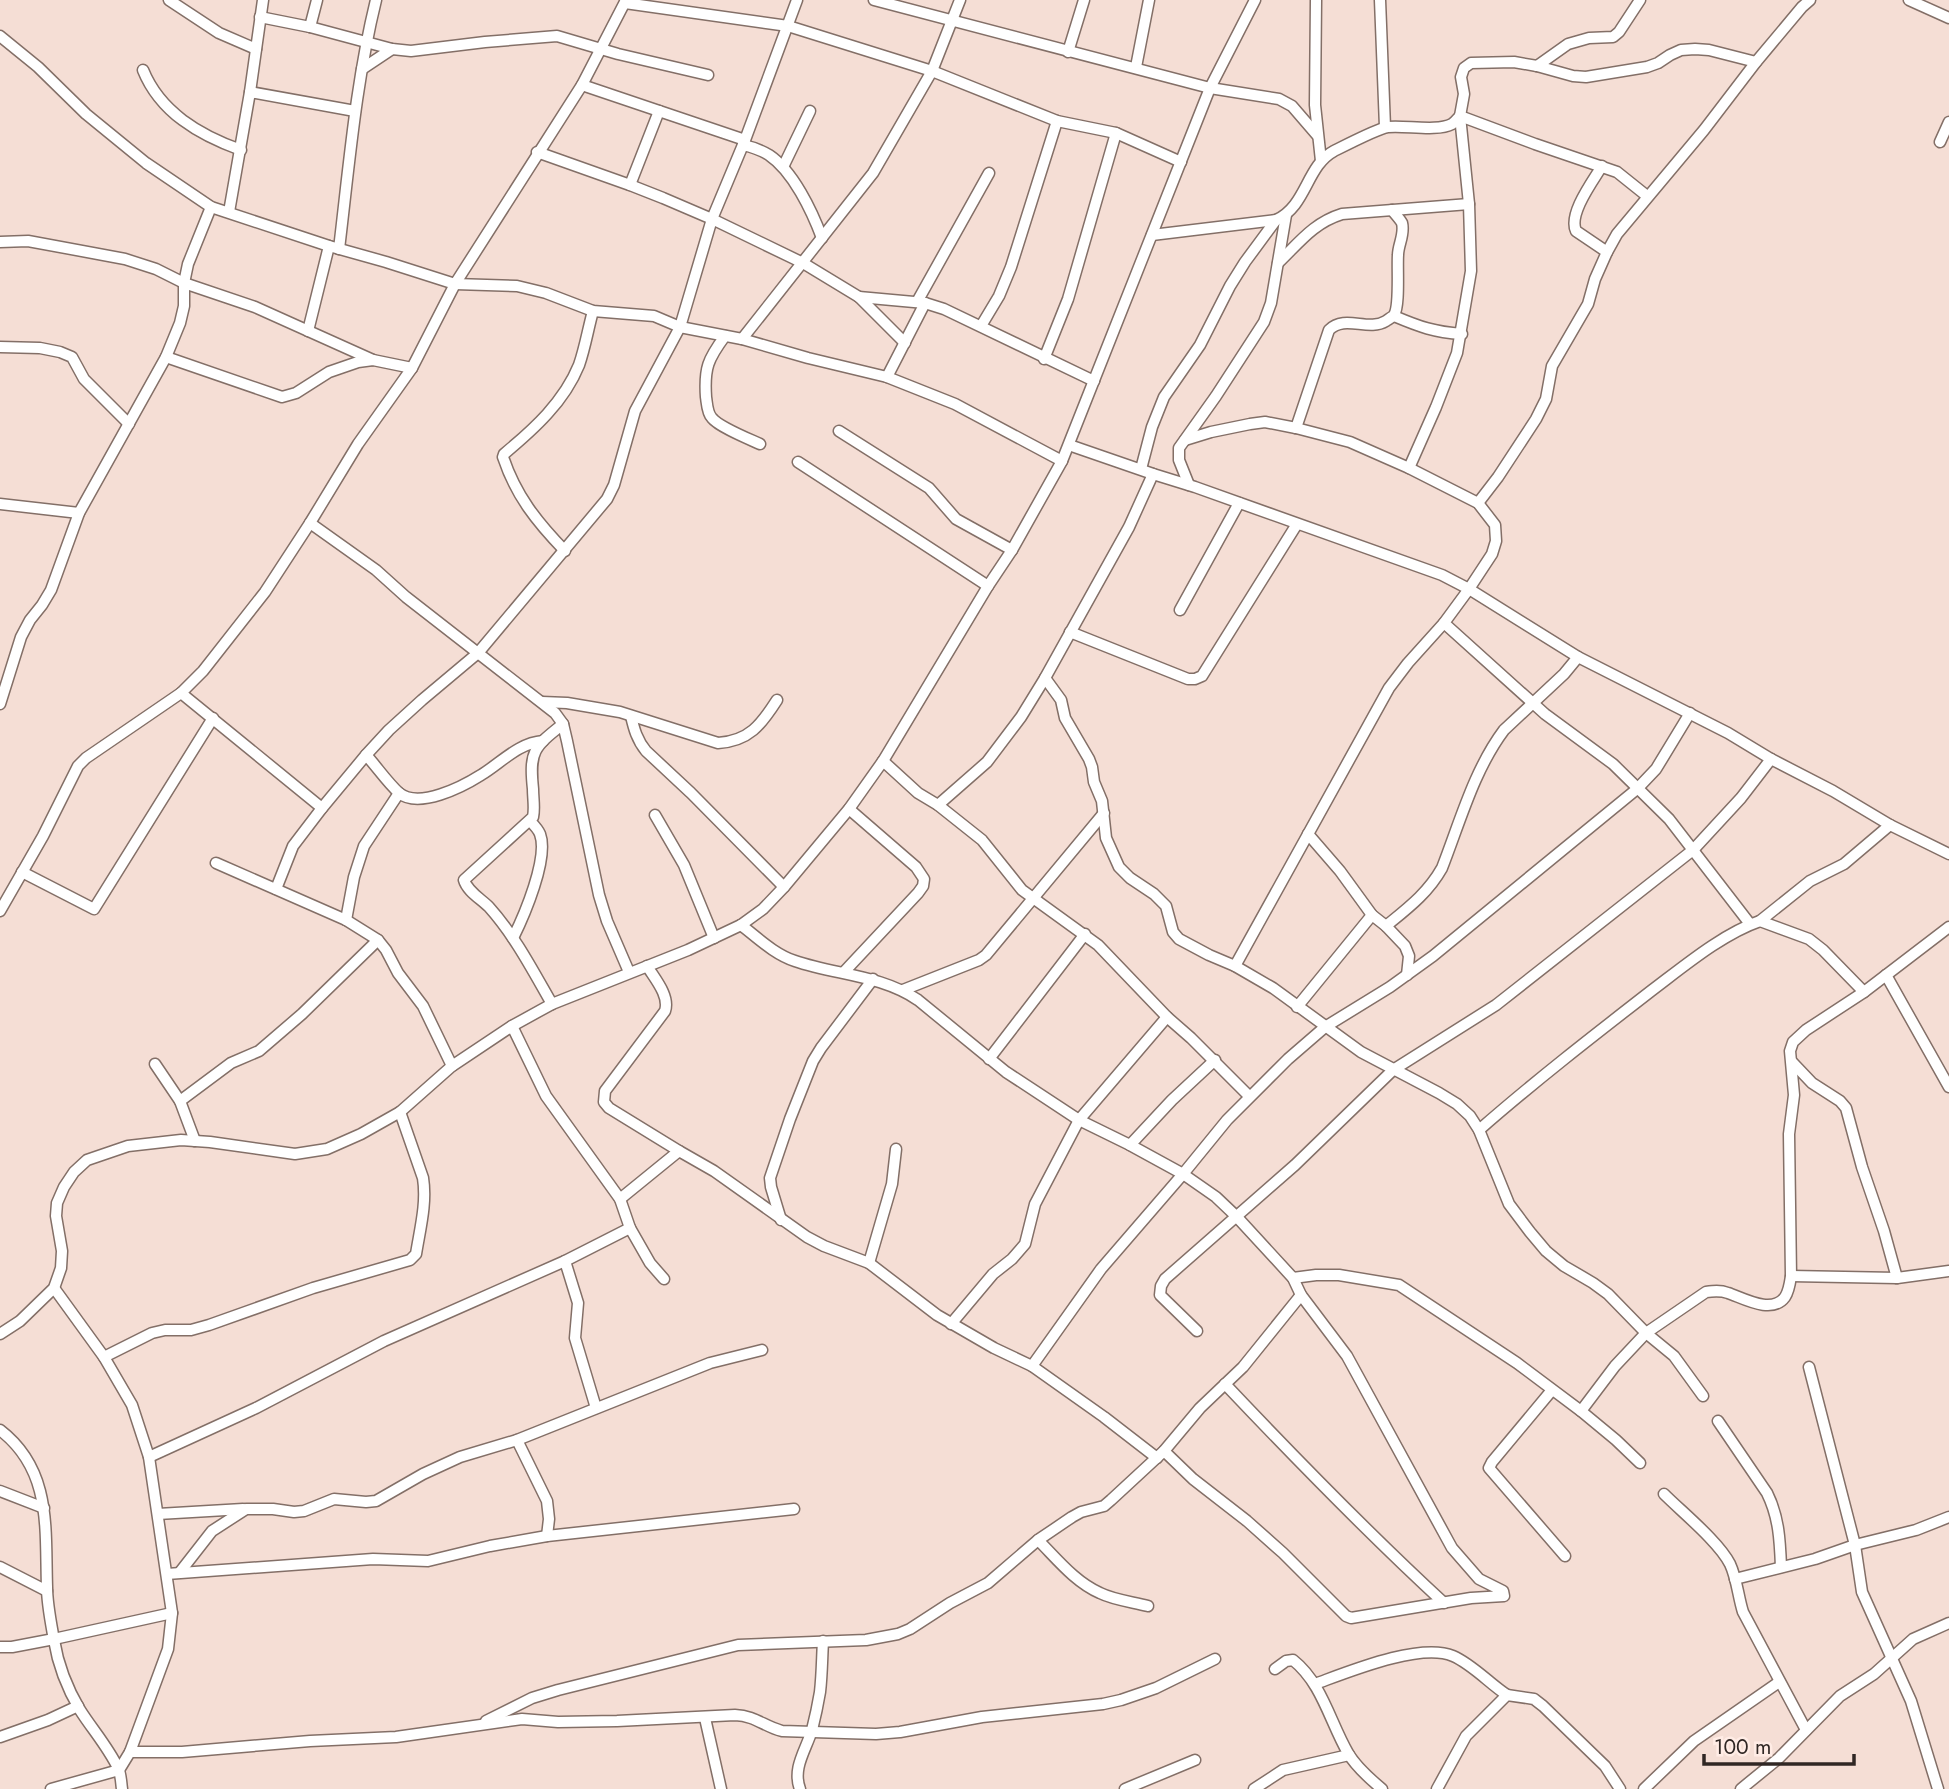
<svg xmlns="http://www.w3.org/2000/svg" width="1949" height="1789" font-family="Jost,sans-serif">
  <style>
    .lines { fill: none; stroke-linecap: round; stroke-linejoin: round }
    .street-casing { stroke: #836f67; stroke-width: 13 }
    .street { stroke: #fff; stroke-width: 10 }
  </style>
  <rect width="100%" height="100%" fill="#f5ded5"/>
  <g class="lines">
    <defs>
      <g id="street">
        <path d="M169,0L219,33L256,49"/>
        <path d="M874,0L1210,88L1279,99L1292,106L1317,135"/>
        <path d="M1316,0L1315,105L1321,161"/>
        <path d="M1380,0L1385,127"/>
        <path d="M1909,0L1949,18"/>
        <path d="M625,3L788,26L932,71L1057,121L1116,133L1181,162"/>
        <path d="M260,17L310,27L392,49L411,51L485,42L557,36L618,54L708,75"/>
        <path d="M310,27L317,0"/>
        <path d="M0,36L38,67L86,114L146,163L211,207L329,246L386,262L455,284L517,286L546,293L593,311L654,316L680,327L742,339L808,358L887,377L955,404L1062,461"/>
        <path d="M1068,52L1084,0"/>
        <path d="M1537,66L1568,44L1589,38L1613,37L1619,32L1640,0"/>
        <path d="M1136,67L1149,0"/>
        <path d="M362,69L392,49"/>
        <path d="M143,70C160,112 199,135 241,150"/>
        <path d="M582,85L745,140"/>
        <path d="M250,92L355,111"/>
        <path d="M1460,116L1535,144L1617,172L1647,196"/>
        <path d="M1940,142L1949,122"/>
        <path d="M743,145C752,147 761,150 769,155C793,171 812,211 822,238"/>
        <path d="M537,152L630,185L663,198L712,219L803,263L859,297L905,343"/>
        <path d="M1602,166C1593,181 1568,214 1576,231L1607,252"/>
        <path d="M783,167L810,111"/>
        <path d="M630,185L659,111"/>
        <path d="M229,212L250,92L263,0"/>
        <path d="M1152,235L1276,220C1307,206 1306,166 1334,151C1344,146 1379,128 1388,127C1405,125 1437,132 1452,124C1455,122 1457,119 1460,116"/>
        <path d="M0,242L28,241L125,259L156,269L184,283L255,307L373,360"/>
        <path d="M339,249C349,166 356,81 376,0"/>
        <path d="M1278,263C1299,243 1313,223 1342,214L1469,204"/>
        <path d="M859,297L925,303L944,309L1094,381"/>
        <path d="M917,302L989,173"/>
        <path d="M1394,316C1420,327 1434,332 1462,334"/>
        <path d="M981,326L999,296L1011,267L1057,121"/>
        <path d="M308,331L329,246"/>
        <path d="M725,336C708,359 704,368 706,397C707,403 707,413 712,418C719,427 749,439 760,444"/>
        <path d="M742,339L873,173L932,71L960,0"/>
        <path d="M0,347L40,348L60,352L72,357L84,379L129,424"/>
        <path d="M166,357L282,397L296,393L329,372L358,362L373,360L412,368"/>
        <path d="M1044,359L1068,299L1116,133"/>
        <path d="M887,377L925,303"/>
        <path d="M1296,428L1329,330C1345,314 1368,332 1386,321C1387,320 1394,316 1394,315C1400,306 1397,268 1398,255C1398,245 1405,234 1402,223C1400,219 1395,214 1392,210"/>
        <path d="M839,431L929,488L956,519L1012,550"/>
        <path d="M1185,440L1211,432L1250,424L1265,422L1296,428L1350,442L1409,468L1478,503L1495,525L1496,541L1492,554L1469,589L1444,623L1545,714L1613,764L1669,819L1750,924"/>
        <path d="M1069,445L1153,474L1195,487L1442,575L1469,589L1578,657L1728,733L1771,759L1833,791L1890,825L1949,854"/>
        <path d="M798,462L988,586"/>
        <path d="M1409,468L1436,407L1457,353L1471,271L1469,204L1460,116L1464,94L1461,77L1464,68L1471,63L1514,62L1537,66L1573,76L1586,77L1647,67L1658,63L1670,55L1681,50L1695,49L1709,50L1756,62"/>
        <path d="M1141,469L1152,427L1164,397L1200,345L1230,286L1245,262L1276,220"/>
        <path d="M1189,485L1179,460V448L1216,396L1264,322L1271,303L1286,215"/>
        <path d="M1478,503L1498,477L1536,419L1546,399L1552,366L1588,304L1595,279L1607,252L1617,234L1704,130L1756,62L1802,7L1810,0"/>
        <path d="M0,504L79,513"/>
        <path d="M310,523L376,570L406,597L555,713L563,724L567,741L599,895L607,921L629,972"/>
        <path d="M565,551C537,522 516,496 503,457L504,454C534,429 564,402 579,365C585,348 588,329 593,311"/>
        <path d="M1180,610L1239,503"/>
        <path d="M1070,632L1188,679H1195L1202,676L1297,524"/>
        <path d="M1045,678L1061,700L1065,718L1089,759L1092,767L1094,782L1102,801L1106,838L1119,867L1130,878L1154,894L1166,906L1173,932L1179,939L1209,955L1235,966L1273,988L1361,1052L1439,1093L1457,1104L1470,1116L1479,1130L1509,1204L1530,1232L1546,1251L1564,1266L1593,1283L1608,1294L1646,1333L1674,1356L1703,1396"/>
        <path d="M181,693L322,808"/>
        <path d="M542,702L567,703L620,712L718,743C749,741 761,725 777,700"/>
        <path d="M0,704L21,637L30,620L42,605L51,590L79,513L166,357L180,323L184,306V283L188,264L211,207"/>
        <path d="M631,716C634,729 637,740 646,751L691,793L784,887"/>
        <path d="M366,755C377,767 387,782 399,793C419,809 462,787 481,775C501,763 518,743 543,741"/>
        <path d="M883,761L918,793L938,805L982,840L1022,890L1098,945L1167,1017L1191,1038L1249,1096"/>
        <path d="M938,805L987,762L1021,717L1045,678L1129,527L1153,474"/>
        <path d="M655,815L684,865L714,938"/>
        <path d="M1308,834L1340,871L1372,915L1386,926L1405,946L1409,956L1407,975"/>
        <path d="M216,863L346,920L378,940L386,950L398,973L423,1006L452,1066"/>
        <path d="M22,872L94,909L213,718"/>
        <path d="M276,889L293,846L322,808L366,755L389,730L422,700L478,653L607,499L614,485L635,411L680,327L712,219L745,140L797,0"/>
        <path d="M0,911L43,836L78,766L86,758L181,693L203,671L265,592L310,523L358,444L412,368L455,284L582,85L626,0"/>
        <path d="M346,920L354,877L364,846L399,793"/>
        <path d="M1760,921L1809,939L1823,950L1864,992"/>
        <path d="M741,925C758,938 774,954 795,961C836,975 881,975 918,1000L1006,1072L1079,1120L1130,1145L1183,1174L1216,1197L1236,1216L1293,1278L1301,1295L1347,1356L1452,1548L1479,1579L1503,1591L1504,1596L1471,1598L1351,1618L1346,1616L1283,1553L1247,1521L1193,1479L1164,1451"/>
        <path d="M1386,926C1408,908 1428,893 1442,868C1460,822 1474,770 1504,730L1564,674L1578,657"/>
        <path d="M513,938C524,916 549,858 540,834C538,829 534,825 530,821"/>
        <path d="M647,966C655,979 670,996 665,1011L605,1091L604,1102L609,1108L679,1151"/>
        <path d="M1235,966L1389,688L1408,663L1444,623"/>
        <path d="M844,972L918,893L923,886L924,879L916,867L849,809"/>
        <path d="M1886,975L1949,1087"/>
        <path d="M903,990L979,960L986,955L1104,813"/>
        <path d="M552,1004C533,971 515,936 489,907C481,899 467,891 464,880L533,817C535,808 533,799 533,789C529,751 534,747 563,724"/>
        <path d="M1297,1007L1372,915"/>
        <path d="M512,1026L546,1096L620,1199L630,1228L565,1261L578,1303L575,1338L596,1408"/>
        <path d="M989,1059L1085,934"/>
        <path d="M1792,1062L1812,1083L1840,1101L1846,1108L1862,1167L1884,1231L1897,1278"/>
        <path d="M155,1064L180,1101L195,1141"/>
        <path d="M180,1101L231,1063L259,1051L302,1014L378,940"/>
        <path d="M1479,1130C1535,1081 1593,1036 1651,991C1683,967 1722,934 1760,921L1810,881L1844,864L1890,825"/>
        <path d="M1130,1145L1172,1100L1215,1060"/>
        <path d="M620,1199L679,1151L714,1171L807,1237L824,1246L869,1263L937,1315L994,1348L1032,1366L1104,1417L1157,1458"/>
        <path d="M781,1220L771,1187L770,1178L790,1119L813,1061L821,1048L873,979"/>
        <path d="M630,1228L650,1263L664,1279"/>
        <path d="M869,1263L892,1184L896,1149"/>
        <path d="M1791,1276L1897,1278L1949,1271"/>
        <path d="M1293,1278L1316,1275H1339L1399,1285L1517,1363L1581,1411L1616,1440L1640,1463"/>
        <path d="M54,1288L104,1357L132,1405L149,1457L172,1613L168,1649L130,1752"/>
        <path d="M951,1324L993,1274L1012,1259L1025,1244L1035,1204L1079,1120L1167,1017"/>
        <path d="M1197,1331L1160,1295L1161,1286L1165,1279L1295,1165L1393,1070L1496,1005L1693,850L1741,798L1771,759"/>
        <path d="M0,1334L20,1321L54,1288L61,1268L62,1251L56,1216L57,1203L64,1187L74,1172L87,1160L128,1146L181,1140L210,1142L295,1154L327,1149L361,1134L400,1112L452,1066L512,1026L552,1004L688,950L741,925L763,909L784,887L849,809L883,761L988,586L1012,550L1062,461L1210,88L1255,0"/>
        <path d="M104,1357L152,1333L165,1330H191L209,1325L313,1288L410,1260L416,1254C420,1229 427,1203 423,1178L400,1112"/>
        <path d="M1032,1366L1101,1269L1183,1174L1227,1120L1288,1059L1325,1027L1390,987L1433,956L1637,789L1656,769L1690,713"/>
        <path d="M1809,1367L1855,1545L1862,1592L1911,1701L1938,1789"/>
        <path d="M1225,1384C1296,1459 1368,1533 1444,1603"/>
        <path d="M1552,1390L1492,1462L1489,1468L1565,1556"/>
        <path d="M1581,1411L1615,1366L1646,1333L1706,1292C1713,1291 1720,1290 1728,1293C1743,1298 1772,1315 1785,1297C1789,1291 1790,1283 1791,1276L1789,1134L1794,1095L1790,1051L1793,1042L1806,1030L1864,992L1949,927"/>
        <path d="M1718,1421L1767,1493C1779,1517 1780,1541 1781,1567"/>
        <path d="M0,1430C52,1470 45,1528 47,1587C47,1604 51,1623 54,1640C58,1665 67,1688 80,1710C92,1729 108,1747 118,1768C121,1774 121,1782 122,1789"/>
        <path d="M517,1440L547,1501L549,1519L547,1536"/>
        <path d="M149,1457L256,1408L384,1341L565,1261"/>
        <path d="M0,1491L44,1508"/>
        <path d="M1664,1494C1682,1512 1719,1542 1730,1564C1737,1579 1738,1596 1743,1612L1806,1730"/>
        <path d="M158,1514L243,1509"/>
        <path d="M1038,1540C1057,1559 1075,1582 1100,1593C1114,1600 1133,1602 1148,1606"/>
        <path d="M0,1567L47,1591"/>
        <path d="M180,1572L212,1531L246,1509H273L294,1512L304,1511L334,1499L366,1502L376,1501L423,1474L460,1457L517,1440L710,1363L762,1350"/>
        <path d="M167,1574L373,1559L428,1561L490,1546L547,1536L794,1509"/>
        <path d="M1735,1579L1815,1559L1855,1545L1916,1530L1949,1517"/>
        <path d="M0,1647H12L54,1639L172,1613"/>
        <path d="M1275,1669L1286,1661L1293,1660C1322,1683 1330,1722 1348,1753C1356,1767 1370,1779 1382,1789"/>
        <path d="M1315,1684C1348,1672 1420,1642 1453,1656C1472,1664 1490,1684 1507,1695"/>
        <path d="M705,1718L721,1789"/>
        <path d="M486,1721L532,1698L558,1690L738,1645L866,1640L898,1634L910,1629L950,1603L988,1583L1038,1540L1072,1517L1081,1512L1104,1506L1111,1500L1164,1451L1200,1408L1243,1367L1301,1295"/>
        <path d="M0,1737L48,1720L78,1706"/>
        <path d="M51,1789L119,1770L130,1752H182L310,1741L396,1737L522,1719L558,1722L617,1721L735,1715C756,1716 763,1726 782,1731L876,1734L900,1732L982,1717L1103,1704L1121,1700L1156,1688L1215,1659"/>
        <path d="M800,1789C792,1768 806,1750 812,1730C815,1718 818,1704 820,1692C822,1675 822,1658 823,1641"/>
        <path d="M1125,1789L1195,1760"/>
        <path d="M1254,1789L1283,1770L1349,1755"/>
        <path d="M1437,1789L1466,1736L1507,1695L1534,1699L1543,1706L1605,1766L1620,1789"/>
        <path d="M1644,1789L1694,1741L1779,1682"/>
        <path d="M1741,1789L1779,1758L1840,1696L1874,1674L1913,1639L1949,1623"/>
      </g>
    </defs>
    <use href="#street" class="street-casing"/>
    <use href="#street" class="street"/>
  </g>
  <path d="M1704 1754v10h150v-10" fill="none" stroke="#302724" stroke-width="3.5"/>
  <text x="1714" y="1754" font-size="21" fill="#302724" stroke="#ffece5" stroke-width="5" paint-order="stroke">100 m</text>
</svg>
